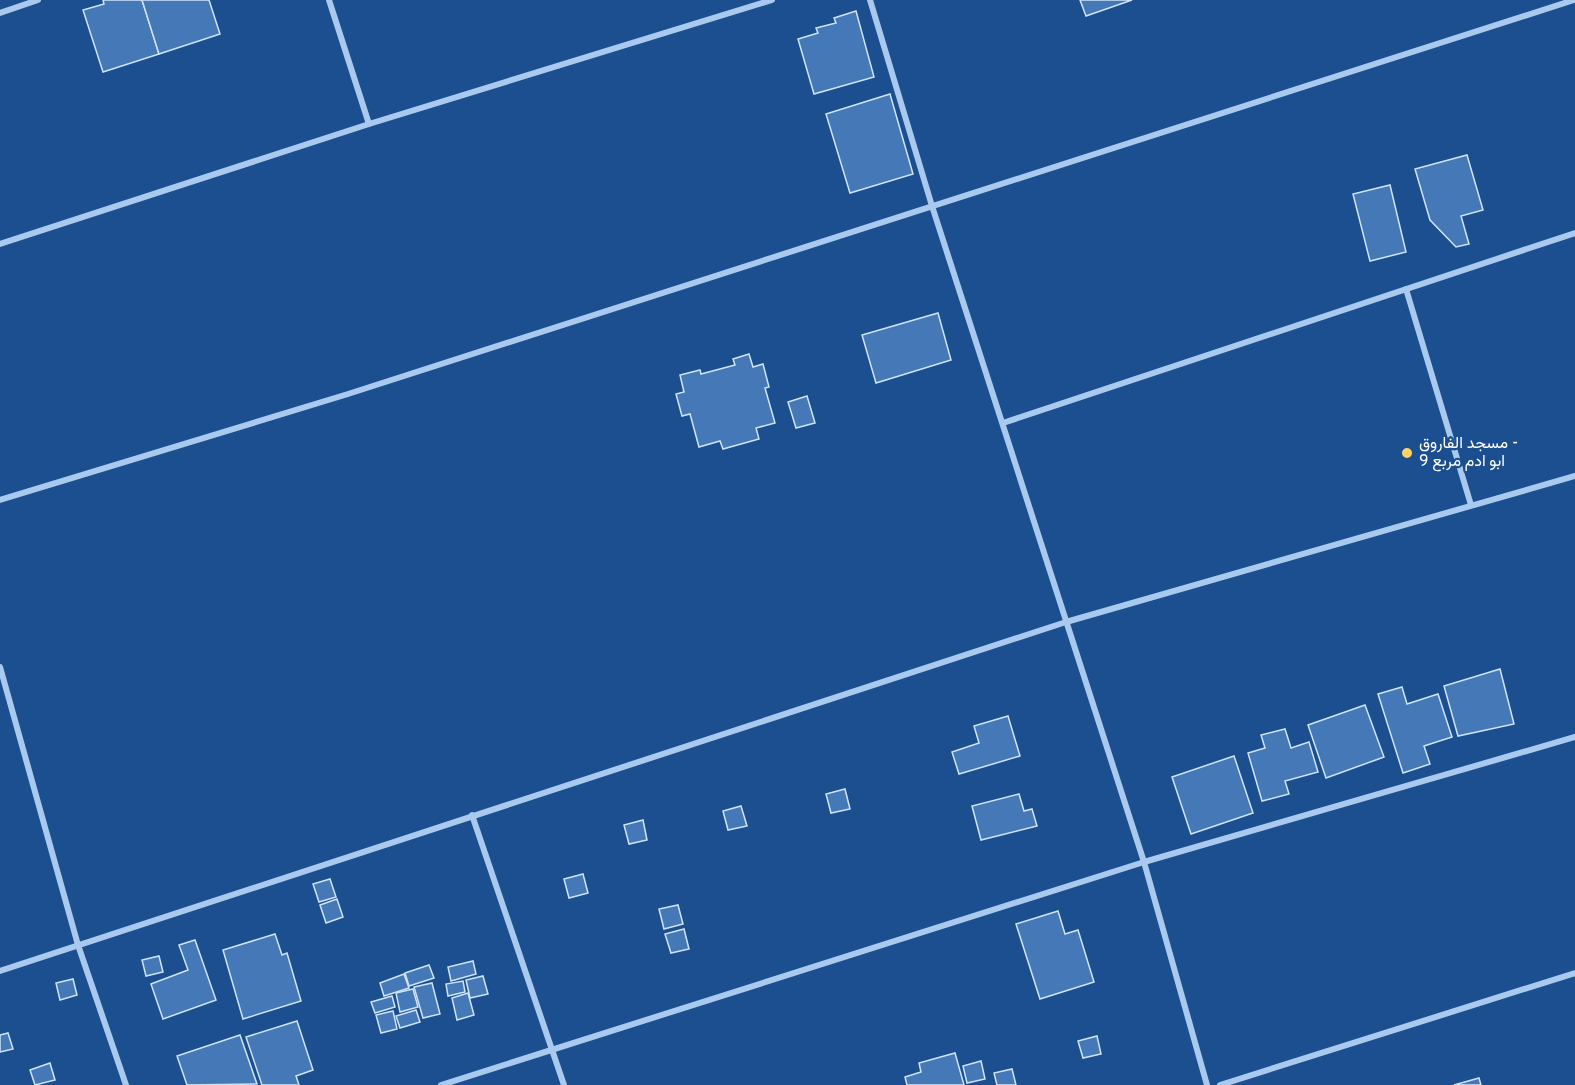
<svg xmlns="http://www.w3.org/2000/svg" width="1575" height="1085" font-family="Overpass,Vazirmatn,sans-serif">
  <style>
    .building { fill: #4478b7; stroke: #cfe3fa; stroke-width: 1.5 }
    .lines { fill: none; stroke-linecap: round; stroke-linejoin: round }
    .street { stroke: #a9c9ee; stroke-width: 6 }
    .poi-dot { fill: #ffd166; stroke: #1b4f8f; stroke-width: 2 }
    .labels { text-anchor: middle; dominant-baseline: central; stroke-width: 4.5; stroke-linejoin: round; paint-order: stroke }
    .poi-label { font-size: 16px; fill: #fff; stroke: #1b4f8f; text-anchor: start }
  </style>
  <rect width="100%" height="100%" fill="#1b4f8f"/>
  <g class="building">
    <path d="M103,0H142L159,54L103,72L83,10L104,4Z"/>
    <path d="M142,0H209L220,34L159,54Z"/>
    <path d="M1080,0H1132L1086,16Z"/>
    <path d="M856,11L874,77L814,94L798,39L818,33L816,28L836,23L834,18Z"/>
    <path d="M890,94L913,174L850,193L826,114Z"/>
    <path d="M1467,155L1483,210L1461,216L1469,244L1456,247L1430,220L1415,169Z"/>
    <path d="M1390,185L1406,252L1370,261L1353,194Z"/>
    <path d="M938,313L951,360L876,383L862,335Z"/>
    <path d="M749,354L753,367L763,364L769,387L765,388L775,423L756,428L759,439L723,449L720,441L699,447L690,414L682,416L676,394L684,392L680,375L700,370L701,374L735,365L733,359Z"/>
    <path d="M807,396L815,423L796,428L788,402Z"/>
    <path d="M1500,669L1514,724L1458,736L1444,686Z"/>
    <path d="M1402,687L1407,704L1438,694L1452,737L1424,746L1430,764L1403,773L1378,694Z"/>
    <path d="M1365,705L1384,757L1326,778L1308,725Z"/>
    <path d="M1008,716L1020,756L959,774L952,752L979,743L974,726Z"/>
    <path d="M1285,729L1291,748L1309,742L1318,772L1285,781L1289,794L1262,801L1248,753L1265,748L1261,735Z"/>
    <path d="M1234,756L1253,813L1191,834L1172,777Z"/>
    <path d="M845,789L850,809L831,813L826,794Z"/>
    <path d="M1019,794L1024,811L1032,809L1037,826L981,840L972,806Z"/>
    <path d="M741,806L747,826L728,830L723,811Z"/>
    <path d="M643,820L647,840L629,844L624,825Z"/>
    <path d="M583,874L588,893L569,898L564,879Z"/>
    <path d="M330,879L336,897L319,902L313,884Z"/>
    <path d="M337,899L343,917L326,923L320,905Z"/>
    <path d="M678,905L683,924L664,929L659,909Z"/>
    <path d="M1058,911L1065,934L1078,930L1094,982L1040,999L1016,924Z"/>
    <path d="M684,929L689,949L671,953L665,934Z"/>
    <path d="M275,934L282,955L287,953L301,1001L243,1019L223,950Z"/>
    <path d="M195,940L216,1000L163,1019L151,984L188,970L179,945Z"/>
    <path d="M159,956L163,972L146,976L142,960Z"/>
    <path d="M473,961L476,974L451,981L448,967Z"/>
    <path d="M429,965L434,978L409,986L405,973Z"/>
    <path d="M404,974L409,988L384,996L380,983Z"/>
    <path d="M483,976L488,994L470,998L466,980Z"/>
    <path d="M73,979L77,995L60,1000L56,983Z"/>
    <path d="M463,981L465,992L448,996L446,984Z"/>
    <path d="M432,983L440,1014L423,1018L414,987Z"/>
    <path d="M413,989L418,1007L400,1012L396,993Z"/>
    <path d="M468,993L474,1015L457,1020L452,998Z"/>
    <path d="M392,996L395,1007L375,1013L371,1002Z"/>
    <path d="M416,1010L420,1022L400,1028L396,1016Z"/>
    <path d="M393,1011L397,1029L381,1033L376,1015Z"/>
    <path d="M297,1021L313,1070L296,1076L299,1085H262L246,1037Z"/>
    <path d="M8,1033L13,1049L0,1052V1035Z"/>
    <path d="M240,1035L257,1084L187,1085L177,1056Z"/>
    <path d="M1097,1036L1101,1054L1083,1058L1078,1041Z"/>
    <path d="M955,1053L964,1085H907L905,1077L921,1072L919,1063Z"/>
    <path d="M981,1061L985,1079L967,1083L963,1066Z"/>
    <path d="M50,1063L55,1080L35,1085L30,1070Z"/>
    <path d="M1012,1069L1016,1085H997L994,1073Z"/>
    <path d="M1479,1078L1481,1085H1454Z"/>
  </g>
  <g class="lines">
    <g class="street">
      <path d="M329,0L369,124"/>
      <path d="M870,0L932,206L1144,862L1207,1085"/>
      <path d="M0,13L38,0"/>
      <path d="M0,244L369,124L772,0"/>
      <path d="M1406,289L1471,505"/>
      <path d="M1003,423L1575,233"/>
      <path d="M0,500L348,394L1574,0"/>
      <path d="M0,667L78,945L126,1085"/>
      <path d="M472,815L564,1085"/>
      <path d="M0,971L1066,622L1575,476"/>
      <path d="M441,1085L1144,862L1575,737"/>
      <path d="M1220,1085L1575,973"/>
    </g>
  </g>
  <circle class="poi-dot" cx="1407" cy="453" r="6"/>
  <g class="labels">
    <g class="poi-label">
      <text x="1419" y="444">مسجد الفاروق -<tspan x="1419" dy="18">ابو ادم مربع 9</tspan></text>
    </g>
  </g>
</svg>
